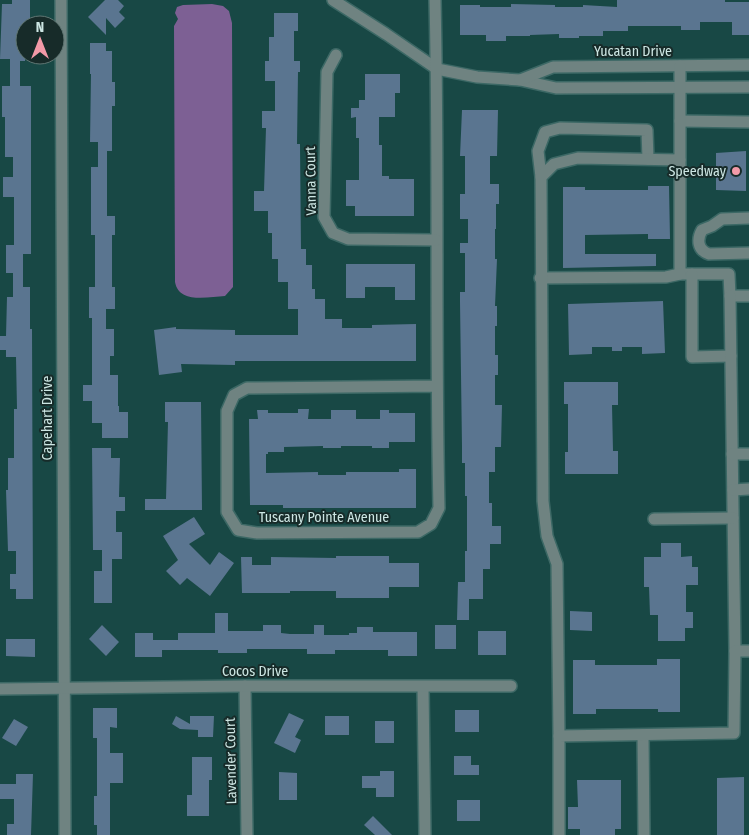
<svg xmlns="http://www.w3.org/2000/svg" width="749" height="835" font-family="'Fira Sans Condensed',sans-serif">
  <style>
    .water { fill: #7d6094 }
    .building { fill: #5a7590 }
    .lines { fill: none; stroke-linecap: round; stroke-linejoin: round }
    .minor-casing { stroke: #3c6865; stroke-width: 14 }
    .minor { stroke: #6f8381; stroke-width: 11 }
    .poi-dot { fill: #f39aa8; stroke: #172b29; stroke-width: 2 }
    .labels { text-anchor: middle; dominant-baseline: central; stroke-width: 4; stroke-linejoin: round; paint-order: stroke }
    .street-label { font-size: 14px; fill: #cde6e3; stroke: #172b29 }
    .poi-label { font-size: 14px; fill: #cde6e3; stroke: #172b29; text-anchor: end }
  </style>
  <rect width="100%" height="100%" fill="#184845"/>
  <path class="water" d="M212,4L223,6L229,11L232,23L233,287L225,296C208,297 179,304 175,282L174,26L178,19L175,13L177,7L183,5Z"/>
  <g class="building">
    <path d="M12,0H30V25H25V61H20V86H31V254H23V287H30V329H32L33,599H16V589H10V574H16V551H8L6,490H8V458H14V409H17L16,357H6V350H0V336H6L7,297H13V273H6V245H14V197H3V177H13V157H5V117H2V86H10V59H0L2,4H12Z"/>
    <path d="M105,0H118L124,6L119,12L125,18L115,28L106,18V35L88,17Z"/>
    <path d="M617,0H725V2H749V35H732V22H700V30H681V26H628V31H603V36H579V38H559V34L530,35V36H506V41H486V35H460V5H480V7H511V4L555,5V7H583V5L617,7Z"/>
    <path d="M274,13H298V31H294V61H300V72H298L297,144H300L301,249H306V265H312V289H315V299H325V319H342V328H372V325L416,324V361H235V365L181,364L182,372L159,375L154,330L176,327V329L235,330V335H298V309H288V282H278V259H272V233H268V211H254V191H264L266,128H262V111H275V81H265V61H269V37H274Z"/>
    <path d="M90,43H106V51H112V82H115V106H112V151H107V216H115V235H112V287H115V309H106V329H114V356H110V375H118V406H119V412H128V438H102V423H92V401H83V385H92V318H89V287H95V235H91V167H98V142H90L91,74H90Z"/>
    <path d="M365,74H400V93H395V117H379V145H382V176H389V179H414V216H355V206H346V180H359V138H356V117L351,118V108H359V100H365Z"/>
    <path d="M462,110H498L497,156H490V184H499V204H496V229H495V259H497L495,306H497V326H495V355H498V375H495V405H502L501,447H495V472H489V503H492V526H501V544H490V569H483V599H469V620H457L458,582H465V551H467V496H465V463H462V447L460,302V292H465V253H460V243H468V219H460V194H465V156H460Z"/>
    <path d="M746,151V191L716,190V153Z"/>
    <path d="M648,186H669L670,239H648V234L585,235V254H656V266L563,268V187H585V190H648Z"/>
    <path d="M346,264H415V300H395V287H365V298H346Z"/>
    <path d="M663,301L665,353L642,354V347H622V351H612V347H592V354L569,355L568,304Z"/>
    <path d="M564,382H618V405H612L613,451H618V474H565V452H568V404H564Z"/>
    <path d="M165,402H201L202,510H145V499H166L168,422H165Z"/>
    <path d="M298,409H309L308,419H331V410H356V419H380V410H389V413H415V442H389V448H372V446H341V448H323V446L284,447V452H268V454H266V473L318,472V475H346V472H399V469H416V508H283V505H250L249,419H258L257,410H268V413H298Z"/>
    <path d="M92,448H111V458H120L119,497H125V511H116V532H122V559H112V603H94V571H102V550H93Z"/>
    <path d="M194,517L205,534L189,544L210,565L219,552L234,563L210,596L187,578L180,585L166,571L178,560L163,536Z"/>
    <path d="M661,543H681V557L692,556V567H698V585H686V612H693V628H685V641H658V615H650L649,587H644V557H661Z"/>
    <path d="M336,556H389V563H419V587H389V598H336V591H290V593H242L241,557H252V565H271V557L336,558Z"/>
    <path d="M570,611L592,612V631L570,630Z"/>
    <path d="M215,613H228V631H263V625H281V633L290,634H314V625H324V635H349V633H357V627H373V632H417V656H388V650H335V654H307V649H247V653H218V650H162V657H135V633H153V640H178V633H215Z"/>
    <path d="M102,625L119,642L106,656L89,639Z"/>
    <rect x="435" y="625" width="21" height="24"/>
    <rect x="478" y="631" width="28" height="24"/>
    <path d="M6,639H35V657L6,656Z"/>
    <path d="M657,659H680V712H658V709H596V714H573V660H595V665H657Z"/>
    <path d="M93,708H117V728L110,727V753H123V783H110V835H97V825H94V796H97V738H93Z"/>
    <rect x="455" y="710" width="24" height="22"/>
    <path d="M289,713L304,720L295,737L301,740L295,753L274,743Z"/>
    <path d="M176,716L190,724V716H214L213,737H198V730L180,729L172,724Z"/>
    <rect x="325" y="716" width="24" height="19"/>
    <path d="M14,719L28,727L16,746L2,738Z"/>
    <rect x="375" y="721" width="19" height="22"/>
    <path d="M454,756H471V765H479V775H454Z"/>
    <path d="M192,757H212V780H209V816H187V795H192Z"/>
    <path d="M380,771H394V797H376V788H362V776H380Z"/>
    <path d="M279,772L297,773V800H279Z"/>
    <path d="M16,774H33L31,835H7V824H14V799H0V784H16Z"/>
    <path d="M744,777V835H717V778Z"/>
    <path d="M577,780H621V829H615V835H580V829H568V807H578Z"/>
    <rect x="457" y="800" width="23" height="21"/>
    <path d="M373,816L392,835H375L364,825Z"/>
  </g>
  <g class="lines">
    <defs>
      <g id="minor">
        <path d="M61,0L65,835"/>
        <path d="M333,0L386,34L437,69L477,77L520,80L556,88L749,87"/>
        <path d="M435,0C439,169 435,338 439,508L431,524L418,532L257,533L238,530L227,512V411L234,395L247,388L436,386"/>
        <path d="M336,55L327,72L324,217L333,233L348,239L436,240"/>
        <path d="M520,80L553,67L749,65"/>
        <path d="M680,121L749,122"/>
        <path d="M680,160V274H729L730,296H749"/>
        <path d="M541,177L538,151L545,132L560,128L647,130L648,159"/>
        <path d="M749,218L722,219L712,226L702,230C697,239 697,250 709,254L749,253"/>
        <path d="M692,274V357L731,356"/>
        <path d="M540,278L666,277L680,274"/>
        <path d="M730,296L735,651"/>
        <path d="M732,454H749"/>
        <path d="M733,490L749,489"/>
        <path d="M654,519L733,518"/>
        <path d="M245,686L247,835"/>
        <path d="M423,687L425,835"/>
        <path d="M0,689L245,686H511"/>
        <path d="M643,735L644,835"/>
        <path d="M559,736L557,564L547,536L543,501L541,177L554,164L578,158L680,160V66"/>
        <path d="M559,835V736L734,733L735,651H749"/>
      </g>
    </defs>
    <use href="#minor" class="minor-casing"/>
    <use href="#minor" class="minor"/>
  </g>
  <circle class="poi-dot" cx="736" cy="171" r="5"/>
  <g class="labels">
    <g class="street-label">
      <text x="633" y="51">Yucatan Drive</text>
      <text transform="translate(311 181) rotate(-91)">Vanna Court</text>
      <text transform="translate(47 418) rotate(-90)">Capehart Drive</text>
      <text x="324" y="517">Tuscany Pointe Avenue</text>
      <text x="255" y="671">Cocos Drive</text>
      <text transform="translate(231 761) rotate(-91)">Lavender Court</text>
    </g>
    <g class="poi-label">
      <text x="726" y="171">Speedway</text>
    </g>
  </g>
  <g transform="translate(40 40)"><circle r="24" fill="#172b29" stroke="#607673"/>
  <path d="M0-4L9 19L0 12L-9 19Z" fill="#f39aa8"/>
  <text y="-8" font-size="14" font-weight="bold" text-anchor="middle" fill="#cde6e3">N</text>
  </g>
</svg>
